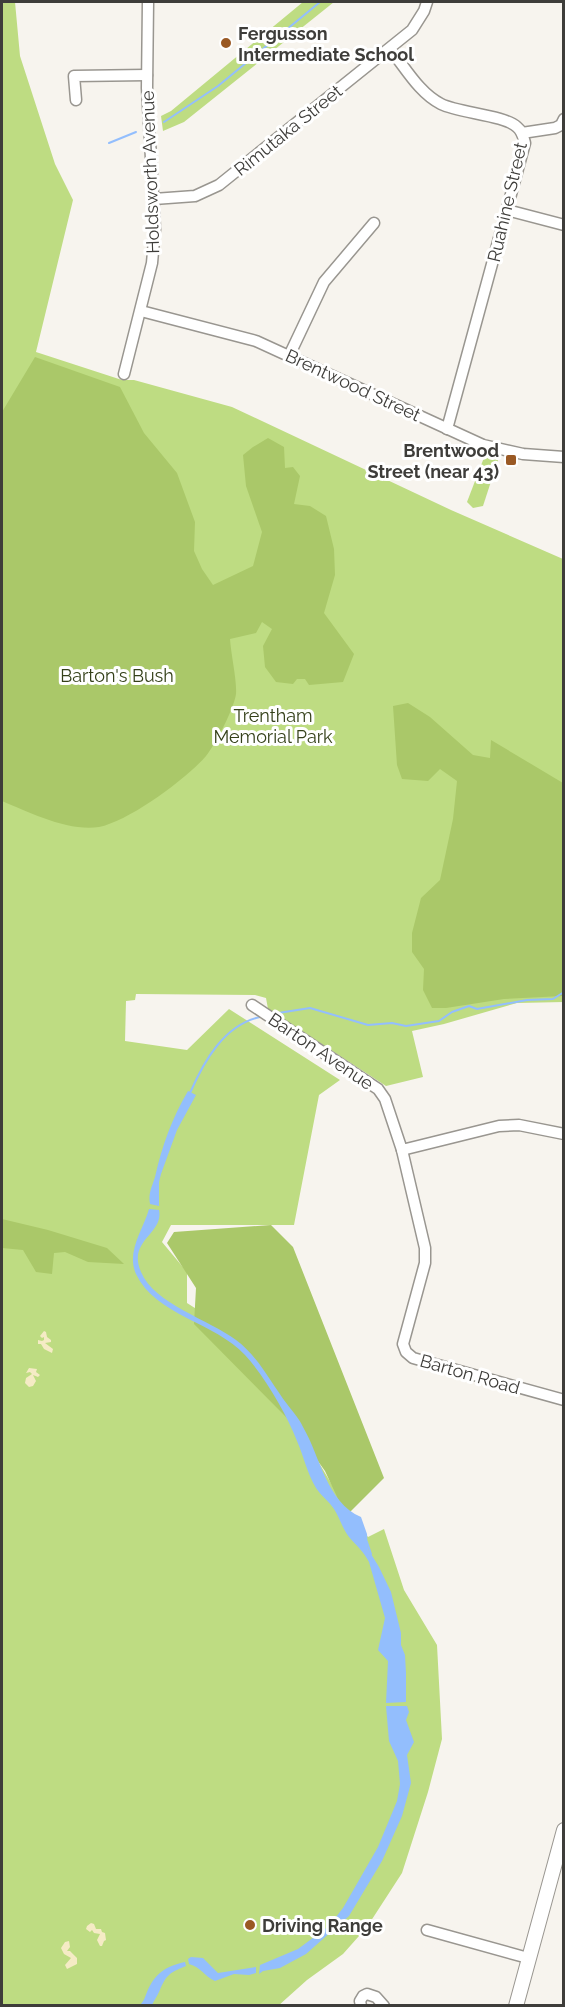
<svg xmlns="http://www.w3.org/2000/svg" width="565" height="2007" font-family="Raleway,sans-serif">
  <style>
    .green { fill: #bedc82 }
    .forest { fill: #aac869 }
    .sand { fill: #f5ebc5 }
    .water { fill: #93befd }
    .lines { fill: none; stroke-linecap: round; stroke-linejoin: round }
    .stream { stroke: #93befd; stroke-width: 2 }
    .minor-casing { stroke: #999690; stroke-width: 13 }
    .major-casing { stroke: #999690; stroke-width: 16 }
    .minor { stroke: #fff; stroke-width: 10 }
    .major { stroke: #fff; stroke-width: 14 }
    .poi-dot { fill: #9a5924; stroke: #fff; stroke-width: 2 }
    .labels { text-anchor: middle; dominant-baseline: central; stroke-width: 6; stroke-linejoin: round; paint-order: stroke }
    .poi-label { font-size: 18px; font-weight: bold; fill: #3e3d3a; stroke: #fff; text-anchor: start }
    .street-label { font-size: 18px; fill: #3e3d3a; stroke: #fff }
    .park-label { font-size: 18px; fill: #344019; stroke: #fff }
  </style>
  <rect width="100%" height="100%" fill="#f7f4ee"/>
  <g class="green">
    <path d="M2,2H15L20,56L55,164L73,200L36,352L122,380H134L232,407L451,510L563,559L564,1002L517,1003L444,1024L412,1031L423,1077L386,1086L268,1009L266,998L255,995L136,994L135,1000L126,1001L125,1041L187,1050L229,1009L340,1080L319,1095L294,1225H171L162,1242L187,1272V1303L245,1340L349,1513L368,1537L384,1529L404,1590L437,1645L442,1739L428,1792L402,1873L367,1927L343,1954L307,1980L278,2006H2Z"/>
    <path d="M303,2H334L184,122L163,131L161,116L171,111Z"/>
    <path d="M485,455L498,460L483,506L473,508L467,502Z"/>
  </g>
  <g class="forest">
    <path d="M35,357L120,387L144,433L177,473L195,522L194,551L202,569L213,585L253,566L262,532L246,486L243,455L253,447L268,438L284,447L285,468L293,467L300,476L294,504L310,506L326,516L334,549L335,575L324,613L354,654L343,682L309,685L305,679H297L293,684L276,682L265,667L263,646L272,629L262,622L256,633L230,639C231,655 237,680 236,694C234,709 215,745 206,756C185,780 129,821 99,827C69,832 28,812 2,801V412Z"/>
    <path d="M408,703L430,717L473,755L490,758L491,740L563,783V996L504,999L446,1008H432L423,990L424,969L412,952V933L421,898L440,880L453,819L457,781L440,769L428,781L402,779L397,765L393,706Z"/>
    <path d="M2,1219L48,1230L107,1248L124,1264L88,1262L65,1252L54,1253L52,1274L36,1272L23,1250L2,1248Z"/>
    <path d="M271,1225L293,1247L384,1478L346,1516L325,1471L287,1418L194,1324L196,1288L167,1243L174,1232Z"/>
  </g>
  <g class="sand">
    <path d="M44,1331L46,1332L47,1337L51,1340V1342L45,1343L53,1349L52,1353L44,1349L41,1344H38V1340L42,1341L44,1340V1337L42,1338L40,1336Z"/>
    <path d="M29,1368L37,1369L36,1372L40,1375L38,1377L33,1375L36,1381L33,1386L29,1387L25,1383L26,1378L32,1374L30,1372L26,1373Z"/>
    <path d="M91,1923L94,1924L96,1929H101L102,1932L105,1933L106,1940L104,1941L102,1946H100L97,1940L100,1934L94,1933L92,1930L90,1932L86,1929L87,1926Z"/>
    <path d="M69,1941L70,1947L67,1951H70L77,1958V1964L67,1969L65,1965L71,1958L64,1954L61,1948L65,1942Z"/>
  </g>
  <g class="water">
    <path d="M188,1091L196,1095L177,1130L161,1174L159,1182V1206L150,1204C148,1193 152,1187 155,1177C162,1146 172,1118 188,1091Z"/>
    <path d="M149,1209L159,1210C164,1234 127,1240 141,1272C154,1304 210,1320 236,1340C258,1356 271,1383 287,1404C293,1412 299,1418 303,1427C320,1456 327,1503 361,1517L367,1534L368,1549L379,1567L391,1592L401,1633V1645L405,1655L406,1673V1702L386,1703L388,1661L378,1650L385,1618L369,1562C364,1552 356,1545 349,1537C342,1528 340,1518 334,1509C329,1501 321,1496 316,1488C307,1473 304,1457 297,1441C286,1413 265,1377 245,1355C216,1323 155,1315 136,1274C126,1252 143,1230 149,1209Z"/>
    <path d="M386,1706H407L409,1712L406,1720L414,1742L407,1755L411,1783L402,1816L382,1861L349,1916L306,1954L280,1968L263,1971L259,1974L260,1965L298,1949L329,1926L343,1908L378,1847L397,1801L400,1784L398,1761L389,1741Z"/>
    <path d="M191,1957L203,1958L218,1973L256,1967V1973L249,1975L234,1974L215,1981C204,1976 201,1967 189,1964L188,1959Z"/>
    <path d="M185,1962L186,1966C168,1973 166,1976 159,1992C157,1996 154,2001 152,2005H140C144,2001 145,1997 147,1992C155,1973 166,1966 185,1962Z"/>
  </g>
  <g class="lines">
    <g class="stream">
      <path d="M164,122L218,86L320,2"/>
      <path d="M109,143L136,132"/>
      <path d="M272,1014L310,1008L368,1025L392,1023L406,1026L439,1021L452,1012L469,1006L477,1009L527,1000L553,999L564,992"/>
      <path d="M190,1093C204,1061 224,1025 260,1017"/>
      <path d="M367,1542L371,1554"/>
    </g>
    <defs>
      <g id="minor">
        <path d="M390,49C405,67 419,93 441,104C459,113 504,115 517,127C522,131 523,136 525,143L447,429"/>
        <path d="M76,100L74,76L147,75"/>
        <path d="M522,133L555,128L561,125L564,119"/>
        <path d="M154,199L195,196L219,185L412,30L424,11L427,2"/>
        <path d="M507,210L564,225"/>
        <path d="M141,311L256,341L483,445L523,454L564,457"/>
        <path d="M289,356L324,282L374,223"/>
        <path d="M124,374L152,263L155,229L147,88L148,2"/>
        <path d="M252,1005L378,1089L385,1099L402,1150L499,1126L519,1125L564,1134"/>
        <path d="M402,1150L425,1248V1263L403,1344L406,1352L413,1358L564,1400"/>
        <path d="M427,1930L528,1958"/>
        <path d="M361,2006L360,2001L363,1996L367,1994L376,1997L384,2006"/>
      </g>
      <path id="major" d="M516,2006L564,1830"/>
    </defs>
    <use href="#minor" class="minor-casing"/>
    <use href="#major" class="major-casing"/>
    <use href="#minor" class="minor"/>
    <use href="#major" class="major"/>
  </g>
  <g class="poi-dot">
    <circle cx="226" cy="43" r="6"/>
    <rect x="505" y="454" width="12" height="12" rx="3"/>
    <circle cx="250" cy="1925" r="6"/>
  </g>
  <g class="labels">
    <g class="poi-label">
      <text x="238" y="33">Fergusson<tspan x="238" dy="21">Intermediate School</tspan></text>
      <text x="499" y="450" text-anchor="end">Brentwood<tspan x="499" dy="21">Street (near 43)</tspan></text>
      <text x="262" y="1925">Driving Range</text>
    </g>
    <g class="street-label">
      <text transform="translate(288 130) rotate(-39)">Rimutaka Street</text>
      <text transform="translate(150 172) rotate(-92)">Holdsworth Avenue</text>
      <text transform="translate(507 202) rotate(-77)">Ruahine Street</text>
      <text transform="translate(353 385) rotate(25)">Brentwood Street</text>
      <text transform="translate(321 1051) rotate(34)">Barton Avenue</text>
      <text transform="translate(470 1374) rotate(16)">Barton Road</text>
    </g>
    <g class="park-label">
      <text x="117" y="675">Barton's Bush</text>
      <text x="273" y="715">Trentham<tspan x="273" dy="21">Memorial Park</tspan></text>
    </g>
  </g>
  <rect width="565" height="2007" fill="none" stroke="#3e3d3a" stroke-width="6"/>
</svg>
